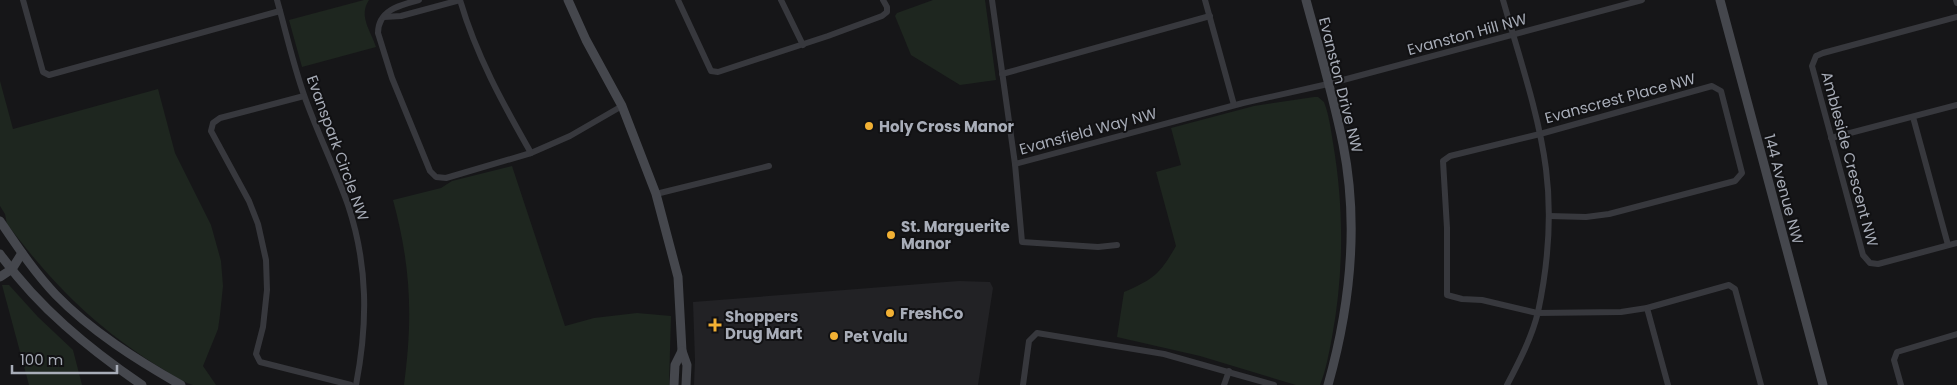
<svg xmlns="http://www.w3.org/2000/svg" width="1957" height="385" font-family="Poppins,sans-serif">
  <style>
    .built { fill: #222225 }
    .green { fill: #1e261f }
    .lines { fill: none; stroke-linecap: round; stroke-linejoin: round }
    .street { stroke: #37383d; stroke-width: 6 }
    .secondary { stroke: #45474d; stroke-width: 9 }
    .poi-dot { fill: #f2b134; stroke: #111113; stroke-width: 2 }
    .labels { text-anchor: middle; dominant-baseline: central; stroke-width: 4; stroke-linejoin: round; paint-order: stroke }
    .street-label { font-size: 15px; fill: #a8adb8; stroke: #111113 }
    .poi-label { font-size: 15px; font-weight: bold; fill: #a8adb8; stroke: #111113; text-anchor: start }
  </style>
  <rect width="100%" height="100%" fill="#161618"/>
  <path class="built" d="M959,281L990,282L993,288L978,385H694L695,360L693,302Z"/>
  <g class="green">
    <path d="M364,0H369C358,16 371,31 376,47L302,67L289,20Z"/>
    <path d="M933,0H985L996,80L960,85L911,55L895,16L897,13Z"/>
    <path d="M0,81L13,129L158,89L175,153L211,225L221,261L223,286L220,315L218,329L203,366L216,385C209,385 200,385 193,385C181,382 167,371 156,365C94,326 51,282 7,224L5,214L0,206Z"/>
    <path d="M1314,97H1318L1324,102C1329,115 1331,130 1333,143C1344,207 1344,273 1332,337C1329,353 1326,370 1320,385H1296L1200,356L1117,337L1124,292C1154,279 1160,274 1176,246L1156,172L1181,165L1171,128L1254,106Z"/>
    <path d="M512,166L565,326L594,318L637,313L671,316L669,385H404C413,318 411,266 393,200L441,188L452,181Z"/>
    <path d="M2,285H9L38,317L73,350L82,385H29Z"/>
  </g>
  <g class="lines">
    <g class="street">
      <path d="M23,0L43,72L49,75L280,11"/>
      <path d="M277,0C286,32 293,64 304,95C317,132 335,168 348,205C368,265 368,323 356,385"/>
      <path d="M419,0C400,5 378,10 378,33L392,78L430,171L436,177L446,178L531,153L570,136L622,106"/>
      <path d="M460,0C476,55 503,104 531,153"/>
      <path d="M678,0L711,71L718,72L828,36L882,16L887,12V7L883,0"/>
      <path d="M781,0L803,45"/>
      <path d="M992,0L1015,164L1243,103L1328,84L1642,0"/>
      <path d="M1205,0L1234,105"/>
      <path d="M1503,0C1518,53 1539,114 1546,169C1552,216 1548,265 1538,312C1532,337 1519,362 1507,385"/>
      <path d="M1956,0L1957,3"/>
      <path d="M384,17L401,16L460,0"/>
      <path d="M1957,17L1823,53L1816,56L1812,66L1863,255L1870,263L1878,264L1957,243"/>
      <path d="M1002,74L1210,16"/>
      <path d="M304,96L220,118L213,123L211,131L249,201L258,224L266,260L267,290L263,327L256,354L260,362L351,385"/>
      <path d="M1913,117L1948,245"/>
      <path d="M1831,138L1957,105"/>
      <path d="M1015,164L1022,242L1098,247L1117,245"/>
      <path d="M656,194L769,166"/>
      <path d="M1549,216L1586,217L1609,214L1735,181L1742,173L1721,91L1712,86L1540,134L1450,156L1443,161L1447,228V295L1462,299L1482,300L1537,313L1621,312L1647,308L1729,285L1735,289L1761,385"/>
      <path d="M1647,308L1668,385"/>
      <path d="M1023,385L1029,341L1037,333L1164,354L1274,385"/>
      <path d="M1224,385L1229,371"/>
      <path d="M1901,385L1894,360L1897,352L1957,334"/>
    </g>
    <g class="secondary">
      <path d="M568,0L586,40L622,106L656,194L678,277L682,351L687,365L686,385"/>
      <path d="M1306,0C1319,48 1333,95 1343,144C1359,224 1350,307 1328,385"/>
      <path d="M1720,0L1823,385"/>
      <path d="M0,221C17,246 35,273 56,295C91,331 137,360 181,385"/>
      <path d="M0,254C38,307 88,348 142,385"/>
      <path d="M0,277L12,269L22,253"/>
      <path d="M674,385L675,365L682,351"/>
    </g>
  </g>
  <g class="poi-dot">
    <circle cx="869" cy="126" r="5"/>
    <circle cx="891" cy="235" r="5"/>
    <circle cx="890" cy="313" r="5"/>
    <path d="M712.5 317.5h5v5h5v5h-5v5h-5v-5h-5v-5h5z"/>
    <circle cx="834" cy="336" r="5"/>
  </g>
  <g class="labels">
    <g class="street-label">
      <text transform="translate(1467 34) rotate(-15)">Evanston Hill NW</text>
      <text transform="translate(1341 85) rotate(76)">Evanston Drive NW</text>
      <text transform="translate(1620 98) rotate(-15)">Evanscrest Place NW</text>
      <text transform="translate(1088 131) rotate(-15)">Evansfield Way NW</text>
      <text transform="translate(338 148) rotate(70)">Evanspark Circle NW</text>
      <text transform="translate(1850 159) rotate(75)">Ambleside Crescent NW</text>
      <text transform="translate(1784 189) rotate(75)">144 Avenue NW</text>
    </g>
    <g class="poi-label">
      <text x="879" y="126">Holy Cross Manor</text>
      <text x="901" y="226">St. Marguerite<tspan x="901" dy="17">Manor</tspan></text>
      <text x="900" y="313">FreshCo</text>
      <text x="725" y="316">Shoppers<tspan x="725" dy="17">Drug Mart</tspan></text>
      <text x="844" y="336">Pet Valu</text>
    </g>
  </g>
  <path d="M12 365v8h105v-8" fill="none" stroke="#a8adb8" stroke-width="2.5"/>
  <text x="20" y="365" font-size="15" fill="#a8adb8" stroke="#111113" stroke-width="4" paint-order="stroke">100 m</text>
</svg>
